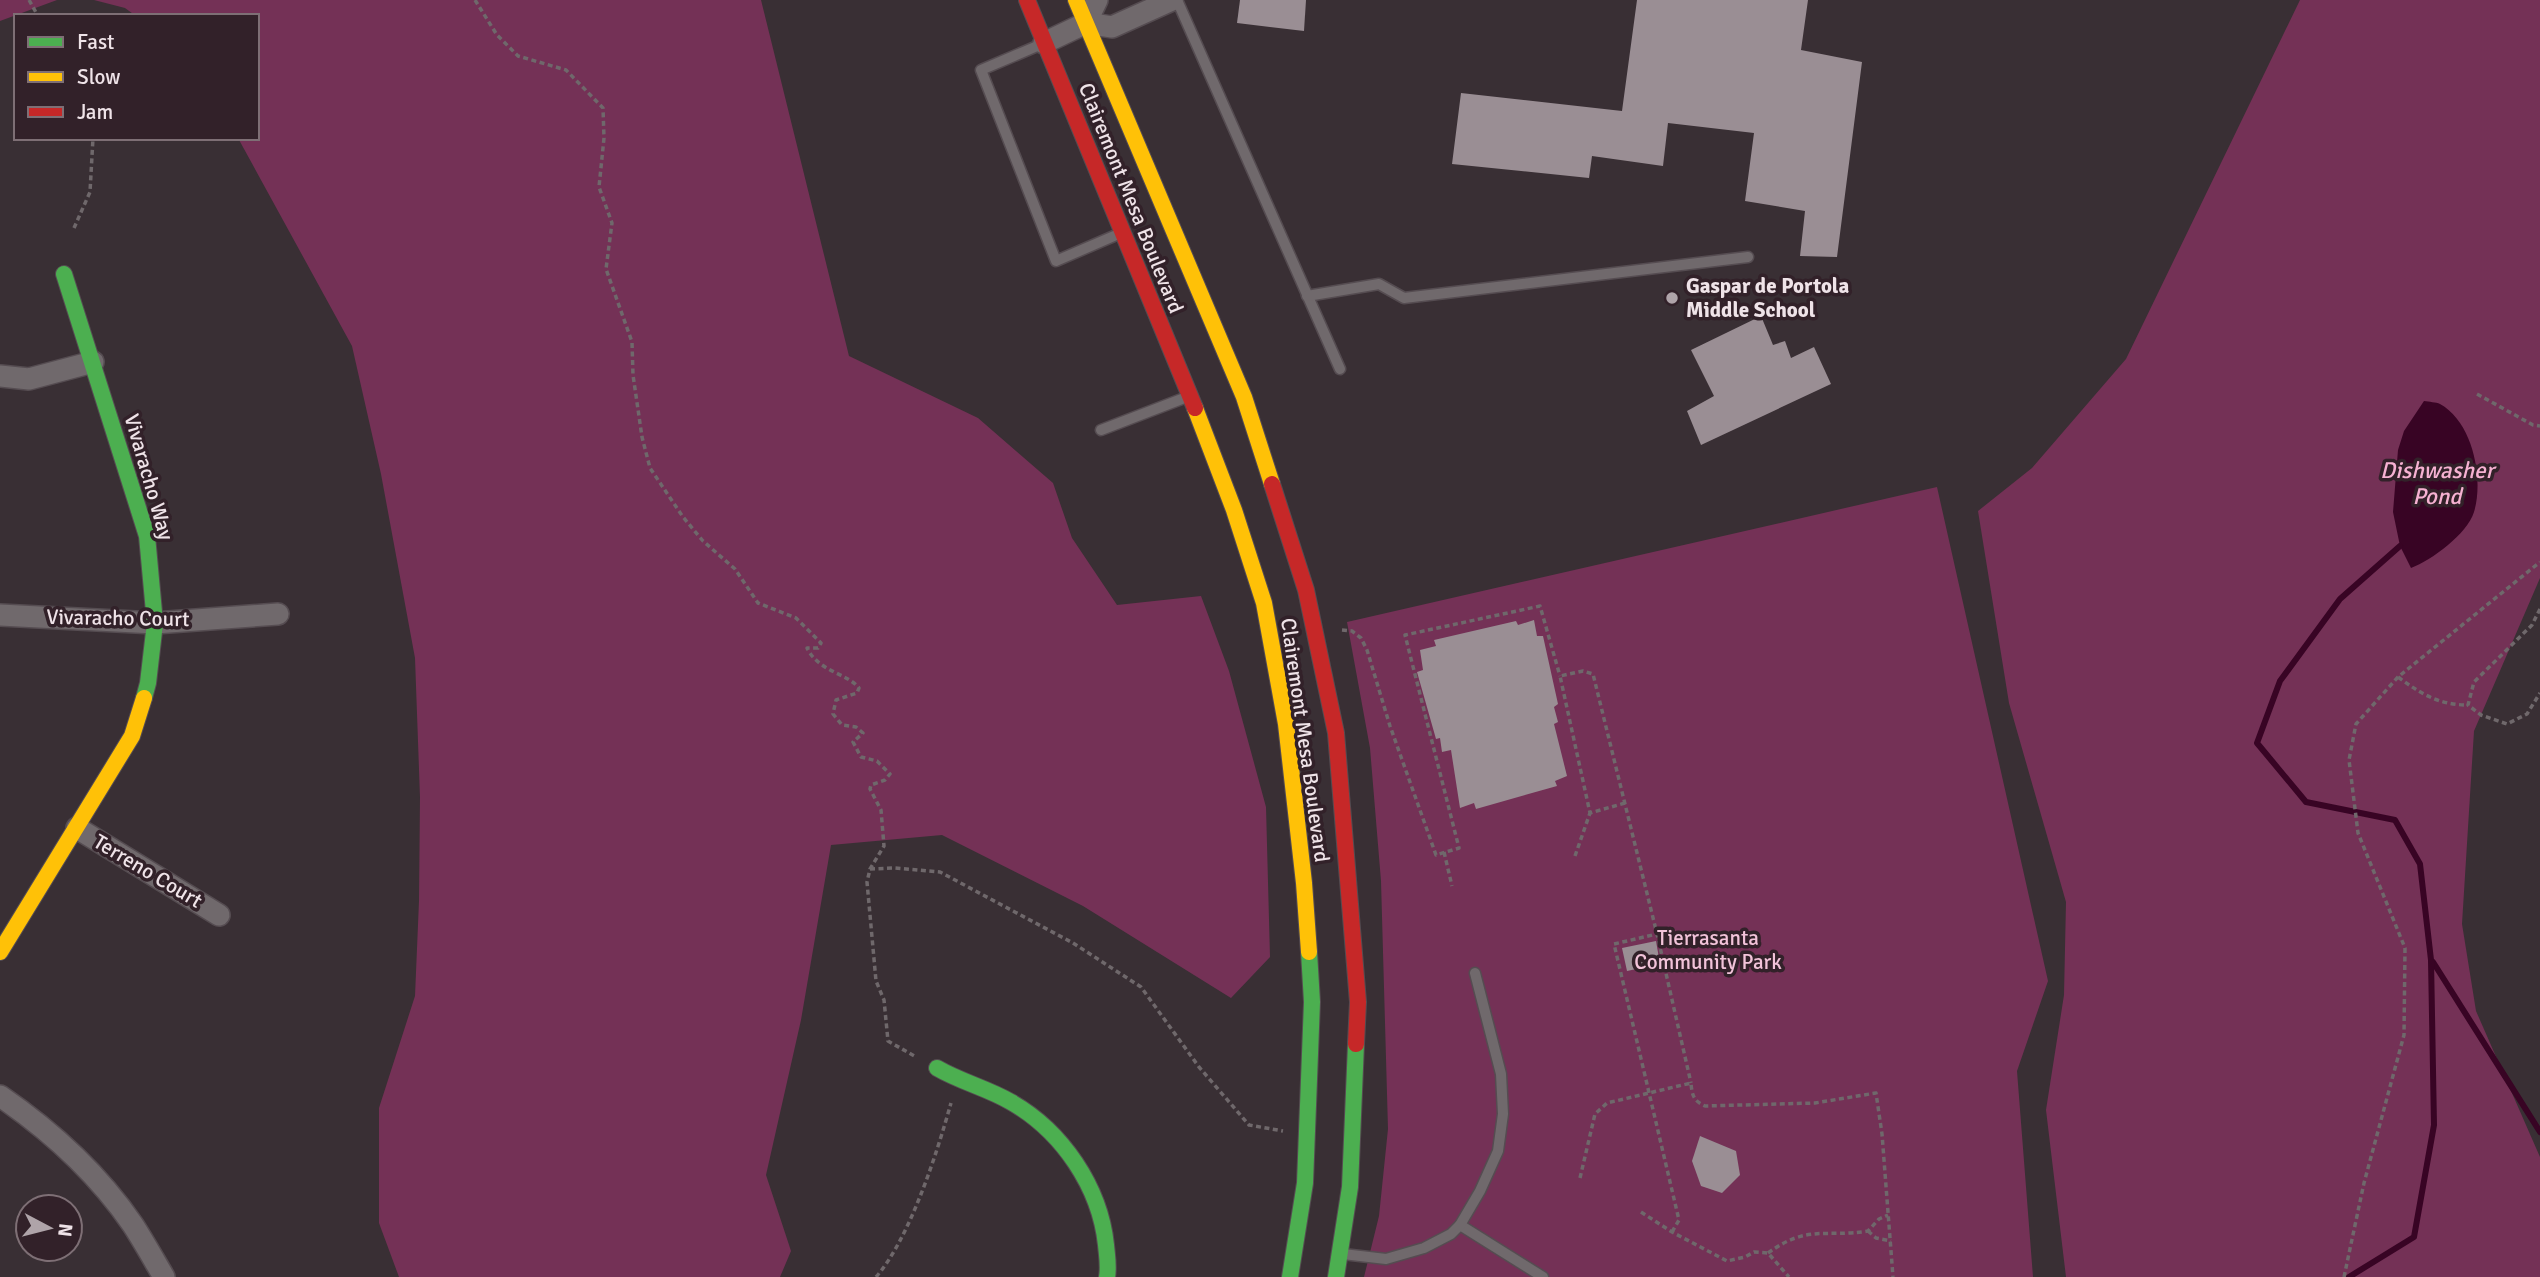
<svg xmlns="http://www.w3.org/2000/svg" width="2540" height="1277" font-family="Signika,sans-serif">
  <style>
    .green { fill: #743156 }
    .water { fill: #380424 }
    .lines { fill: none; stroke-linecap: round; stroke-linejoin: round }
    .stream { stroke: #380424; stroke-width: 6 }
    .building { fill: #9a8e94 }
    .lane-casing { stroke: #554c51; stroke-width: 13 }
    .street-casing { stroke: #554c51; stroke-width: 24 }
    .fast-casing { stroke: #554c51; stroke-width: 18 }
    .slow-casing { stroke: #554c51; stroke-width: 18 }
    .jam-casing { stroke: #554c51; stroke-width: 18 }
    .path { stroke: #6f686b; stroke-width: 3.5; stroke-dasharray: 5 3.5; stroke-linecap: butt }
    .lane { stroke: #70696c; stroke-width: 10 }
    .street { stroke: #70696c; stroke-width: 21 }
    .fast { stroke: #4caf50; stroke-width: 16 }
    .slow { stroke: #ffc107; stroke-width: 16 }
    .jam { stroke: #c62828; stroke-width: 16 }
    .poi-dot { fill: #afa4a9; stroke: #322129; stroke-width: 2.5 }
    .labels { text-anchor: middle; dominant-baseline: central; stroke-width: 7; stroke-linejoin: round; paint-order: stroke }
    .street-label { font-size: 21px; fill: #efe3e8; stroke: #322129 }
    .poi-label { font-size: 21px; font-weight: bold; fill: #efe3e8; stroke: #322129; text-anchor: start }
    .park-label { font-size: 21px; fill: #f2c3d9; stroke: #322129 }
    .water-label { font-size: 23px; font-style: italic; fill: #f6b1d2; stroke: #322129 }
  </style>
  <rect width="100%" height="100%" fill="#392f34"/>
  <g class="green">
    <path d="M0,0H57L0,21Z"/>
    <path d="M94,0H761L849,356L978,418L1053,483L1072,538L1117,605L1201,596L1229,671L1266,807L1270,957L1231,998L1083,906L942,835L831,845L801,1020L766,1175L791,1251L780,1277H399L379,1223V1108L415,996L419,901L420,797L415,658L381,474L352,346L238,138H257V16H136L125,8Z"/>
    <path d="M2300,0H2540V578L2474,731L2462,924L2476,1011L2540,1157V1277H2066L2046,1110L2064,995L2066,902L2009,703L1978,511L2032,468L2126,359Z"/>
    <path d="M1937,487L2048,981L2017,1071L2033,1277H1364L1379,1216L1388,1129L1381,881L1370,748L1347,622Z"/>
  </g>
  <path class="water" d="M2424,401C2429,402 2436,402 2440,404C2473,422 2484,479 2474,512C2467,534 2432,560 2411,568L2400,546L2393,512L2398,450L2404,431Z"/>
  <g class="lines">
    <g class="stream">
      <path d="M2433,962L2540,1132"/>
      <path d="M2349,1277L2414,1237L2434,1125L2431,960L2420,864L2395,820L2306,802L2257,743L2280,681L2340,599L2400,546"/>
    </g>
  </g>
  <g class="building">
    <path d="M1240,0H1306L1304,31L1237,23Z"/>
    <path d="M1637,0H1808L1801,50L1862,62L1837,257L1800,256L1805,211L1745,201L1754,133L1668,123L1663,166L1592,156L1589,178L1452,164L1461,93L1622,111Z"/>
    <path d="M1761,316L1773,345L1785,341L1791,358L1814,347L1831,384L1701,445L1687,411L1714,396L1691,350Z"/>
    <path d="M1534,620L1537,636H1543L1558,704L1554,707L1558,722L1554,724L1567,776L1555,781L1557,786L1476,809L1474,803L1460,808L1451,750L1442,752L1440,738L1436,739L1417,672L1423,670L1420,650L1436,646L1434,640L1516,621L1518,625Z"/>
    <path d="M1656,941L1660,964L1627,971L1622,948Z"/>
    <path d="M1700,1136L1736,1151L1740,1175L1722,1193L1701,1186L1692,1161Z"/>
  </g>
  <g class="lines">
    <defs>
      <g id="lane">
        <path d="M1177,0L1340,369"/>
        <path d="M1042,44L981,70L1056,261L1121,233"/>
        <path d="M1307,296L1379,284L1404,298L1748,257"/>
        <path d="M1101,430L1187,397"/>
        <path d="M1460,1225L1543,1277"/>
        <path d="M1343,1254L1386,1259L1424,1248L1451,1234L1460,1225L1480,1191L1498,1151L1503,1114L1501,1074L1475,973"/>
      </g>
      <g id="street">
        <path d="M1086,23L1097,0"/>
        <path d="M1044,43L1086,23L1112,27L1172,0"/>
        <path d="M0,376L29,379L93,362"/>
        <path d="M0,615L155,623L278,614"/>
        <path d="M77,828L219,915"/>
        <path d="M0,1096C51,1131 98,1174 133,1225C144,1242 154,1260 164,1277"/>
      </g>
      <g id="fast">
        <path d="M64,274L147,536L155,623L148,683L144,698"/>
        <path d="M937,1068C961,1082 987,1088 1011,1102C1062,1131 1100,1187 1106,1245C1107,1256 1109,1266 1107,1277"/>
        <path d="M1290,1277L1305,1183L1312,1002L1309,952"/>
        <path d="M1336,1277L1350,1187L1356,1044"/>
      </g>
      <g id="slow">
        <path d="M1076,0L1244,397L1272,484"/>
        <path d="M1195,408L1234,510L1264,603L1286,724L1304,883L1309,952"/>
        <path d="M0,952L132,736L144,698"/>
      </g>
      <g id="jam">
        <path d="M1027,0L1195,408"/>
        <path d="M1272,484L1306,590L1336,733L1358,1002L1356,1044"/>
      </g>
    </defs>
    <use href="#lane" class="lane-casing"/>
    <use href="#street" class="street-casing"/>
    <use href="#fast" class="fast-casing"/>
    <use href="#slow" class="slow-casing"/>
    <use href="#jam" class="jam-casing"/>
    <g class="path">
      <path d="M29,0L38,16"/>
      <path d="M475,0L497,35L518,56L566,70L603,108L604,138L599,187L612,223L606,269L632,342L633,375L642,437L650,468L683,517L703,541L735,569L758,603L796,618L821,643L818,648H807C819,672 847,673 859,688L857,693L836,700L833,714L842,725L856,727L863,733L853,742L861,757L877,761L890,774L885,780L871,785L870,789L881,810L884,846L870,869L867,882L876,981L884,1000L888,1041L916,1057"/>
      <path d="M74,228L90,192L93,138"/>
      <path d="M2477,394L2533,425L2540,426"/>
      <path d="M2540,609L2532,625L2474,682L2468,705L2481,715L2507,724L2527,714L2540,693"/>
      <path d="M1342,630L1352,631L1361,638L1367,650L1390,726L1436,855L1459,848L1405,635L1540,606L1560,676"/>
      <path d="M2398,677C2421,694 2439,705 2468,705"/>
      <path d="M1625,803L1590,813L1560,676L1583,671L1593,674L1657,934"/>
      <path d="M1444,852L1452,886"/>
      <path d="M1575,856L1590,813"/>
      <path d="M870,869L895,868L940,872L1073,943L1141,987L1199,1067L1249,1125L1283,1131"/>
      <path d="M1580,1178L1595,1114L1607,1103L1691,1083C1692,1096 1694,1101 1705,1106L1815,1103L1876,1093L1882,1134L1893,1277"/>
      <path d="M1641,1212L1672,1232L1727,1261L1745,1257L1754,1252L1768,1253L1789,1277"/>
      <path d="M1868,1231L1876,1238L1891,1241"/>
      <path d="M1672,1232L1679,1220L1614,944L1657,934L1691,1083"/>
      <path d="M1768,1253C1808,1224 1825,1238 1868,1231L1879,1219L1888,1215"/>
      <path d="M876,1277C910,1238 937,1153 951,1103"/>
      <path d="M2344,1277L2364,1183L2404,1035L2405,948L2358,833L2349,760L2356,724L2398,677L2540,562"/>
    </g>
    <use href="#lane" class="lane"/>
    <use href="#street" class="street"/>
    <use href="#fast" class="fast"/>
    <use href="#slow" class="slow"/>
    <use href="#jam" class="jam"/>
  </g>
  <circle class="poi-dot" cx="1672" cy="298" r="7"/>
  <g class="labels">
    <g class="street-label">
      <text transform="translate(1131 198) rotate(68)">Clairemont Mesa Boulevard</text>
      <text transform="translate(149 477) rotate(74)">Vivaracho Way</text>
      <text transform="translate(118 618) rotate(1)">Vivaracho Court</text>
      <text transform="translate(1305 740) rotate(82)">Clairemont Mesa Boulevard</text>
      <text transform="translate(148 871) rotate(31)">Terreno Court</text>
    </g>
    <g class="poi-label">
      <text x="1686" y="286">Gaspar de Portola<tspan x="1686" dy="24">Middle School</tspan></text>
    </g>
    <g class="park-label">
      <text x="1708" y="938">Tierrasanta<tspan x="1708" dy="24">Community Park</tspan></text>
    </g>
    <g class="water-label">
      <text x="2437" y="470">Dishwasher<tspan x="2437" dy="26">Pond</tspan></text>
    </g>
  </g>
  <rect x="14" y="14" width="245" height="126" fill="#322129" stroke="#7e6f75" stroke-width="2"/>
  <rect x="28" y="37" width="35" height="10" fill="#4caf50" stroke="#7e6f75" stroke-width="2"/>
  <text x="77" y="49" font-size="21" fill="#efe3e8">Fast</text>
  <rect x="28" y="72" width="35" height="10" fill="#ffc107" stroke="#7e6f75" stroke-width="2"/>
  <text x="77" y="84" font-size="21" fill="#efe3e8">Slow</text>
  <rect x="28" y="107" width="35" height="10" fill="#c62828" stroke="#7e6f75" stroke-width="2"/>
  <text x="77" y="119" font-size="21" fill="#efe3e8">Jam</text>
  <g transform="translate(49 1228) rotate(97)"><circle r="33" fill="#322129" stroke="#7e6f75" stroke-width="2"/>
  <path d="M0-5L12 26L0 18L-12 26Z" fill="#afa4a9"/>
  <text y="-10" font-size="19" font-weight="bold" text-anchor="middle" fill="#efe3e8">N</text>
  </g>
</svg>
